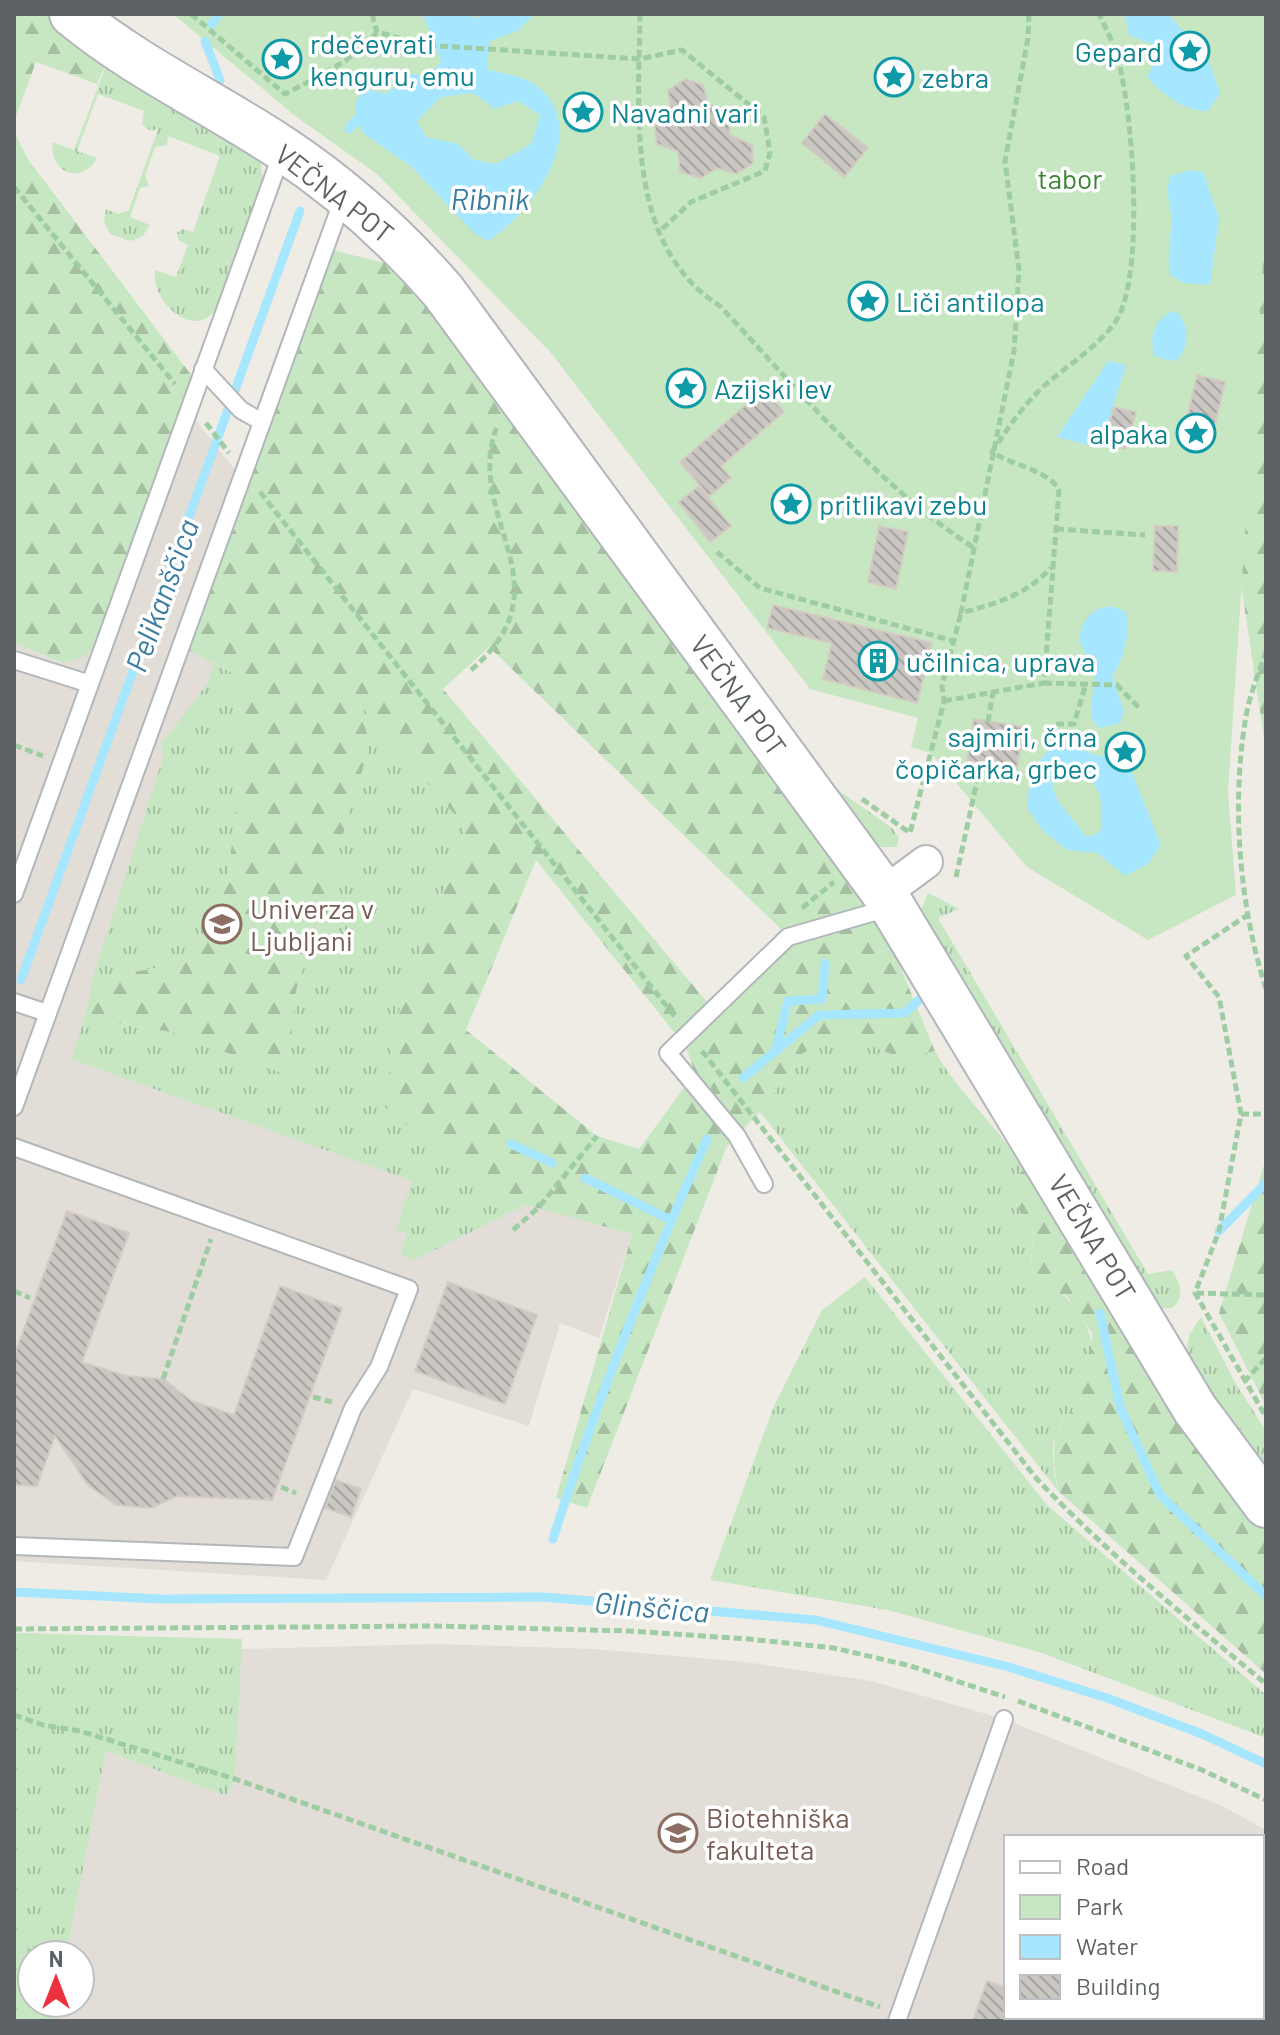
<svg xmlns="http://www.w3.org/2000/svg" width="1280" height="2035" font-family="Barlow,sans-serif">
  <style>
    .education { fill: #e2ddd6; fill-rule: evenodd }
    .grass { fill: url(#grass-tufts) }
    .forest { fill: url(#forest-firs); fill-rule: evenodd }
    .park { fill: #c7e7c2 }
    .water { fill: #a6e6ff; fill-rule: evenodd }
    .lines { fill: none; stroke-linecap: round; stroke-linejoin: round }
    .stream { stroke: #a6e6ff; stroke-width: 9 }
    .building { fill: url(#building-back-hatch); stroke: #d4ccc3; stroke-width: 2 }
    .service-casing { stroke: #b3b7ba; stroke-width: 20 }
    .minor-casing { stroke: #b3b7ba; stroke-width: 36 }
    .secondary-casing { stroke: #b2b6ba; stroke-width: 48 }
    .path { stroke: #9ecda3; stroke-width: 5; stroke-dasharray: 8 4; stroke-linecap: butt }
    .service { stroke: #fff; stroke-width: 16 }
    .minor { stroke: #fff; stroke-width: 32 }
    .secondary { stroke: #fff; stroke-width: 44 }
    .labels { text-anchor: middle; dominant-baseline: central; stroke-width: 7; stroke-linejoin: round; paint-order: stroke }
    .culture-label { font-size: 28px; fill: #0d838f; stroke: #fff; text-anchor: start }
    .park-label { font-size: 28px; fill: #3d8534; stroke: #fff }
    .street-label { font-size: 28px; fill: #5d6266; stroke: #fff }
    .education-label { font-size: 28px; fill: #785e54; stroke: #fff; text-anchor: start }
    .water-label { font-size: 30px; font-style: italic; fill: #3b7ca1; stroke: #fff }
  </style>
  <defs>
    <pattern id="grass-tufts" width="24" height="20" patternUnits="userSpaceOnUse" patternTransform="scale(2)"><rect width="24" height="20" fill="#c7e7c2"/><path d="M3 7l-1-3M5 7V3M7 7l1-3M15 17l-1-3M17 17v-4M19 17l1-3" fill="none" stroke="#a5bfa1"/></pattern>
    <pattern id="forest-firs" width="22" height="20" patternUnits="userSpaceOnUse" patternTransform="scale(2)"><rect width="22" height="20" fill="#c7e7c2"/><path d="M5 1l3.5 6h-7zM16 11l3.5 6h-7z" fill="#a5bfa1"/></pattern>
    <pattern id="building-back-hatch" width="6" height="6" patternUnits="userSpaceOnUse" patternTransform="scale(2)"><rect width="6" height="6" fill="#cac7c2"/><path d="M-1 5l2 2M0 0l6 6M5-1l2 2" fill="none" stroke="#a7a5a1"/></pattern>
  </defs>
  <rect width="100%" height="100%" fill="#efece5"/>
  <g class="education">
    <path d="M182,403L247,485L396,1020L632,1234L599,1338L560,1323L529,1426L413,1389L326,1580L14,1561V643L62,663L102,633Z"/>
    <path d="M437,1644L594,1649L745,1662L871,1681L1004,1719L1220,1805L1266,1830V2021H53L56,2003H80V1955H66L106,1751L226,1796L235,1779L241,1649ZM1006,1837H1262V2017H1006Z"/>
  </g>
  <g class="grass">
    <path d="M109,58L260,158L263,180L219,303C199,346 150,303 155,270L176,277L188,245L178,240L177,233L182,229L193,232L220,156L168,136L167,145L155,147L145,175L149,186L140,188L130,217L150,225L143,236L131,241L110,234L104,222L106,209L118,214L129,210L158,129L151,131L142,125L144,111L98,94L77,151L97,158C82,186 48,173 53,142L74,150Z"/>
    <path d="M214,664L236,675L243,747L228,878L192,961L92,980L163,758L162,743L207,684Z"/>
    <path d="M356,700L466,828L396,1020L498,1197L526,1205L414,1260L400,1254L407,1234L396,1230L412,1181L71,1059L85,1018L171,1032L287,1074L296,991L316,929Z"/>
    <path d="M831,785L892,828L899,837L897,847H876Z"/>
    <path d="M928,893L959,909L938,918L1148,1274L1172,1270C1180,1284 1186,1296 1172,1308L1156,1309L922,919L921,910Z"/>
    <path d="M841,1033L901,1058L935,1051C959,1095 999,1126 1023,1169L1013,1180L1016,1204L1033,1235L1031,1268C1081,1306 1111,1335 1079,1401C1074,1412 1062,1419 1057,1430C1049,1446 1055,1474 1058,1491L760,1112L803,1052Z"/>
    <path d="M865,1277L1047,1505L1266,1695V1738L1039,1652L888,1610L710,1580L774,1406L822,1310Z"/>
    <path d="M1201,1317L1236,1384L1266,1431V1484L1186,1354L1189,1335Z"/>
    <path d="M14,1633L242,1639L235,1779L226,1796L106,1751L66,1955H32V2003H56L53,2021H14Z"/>
  </g>
  <g class="forest">
    <path d="M14,14H47L76,38L109,58L97,84L36,62L14,122Z"/>
    <path d="M1266,14V751L1224,471Z"/>
    <path d="M14,131L27,158L192,376L102,633L86,656L63,663L14,643Z"/>
    <path d="M332,250L385,263L430,311L470,364L889,940L935,1051L901,1058L841,1034L803,1053L760,1112L727,1146L587,1508L556,1498L632,1234L498,1197L385,1107L396,1020L466,828L358,702L370,744L296,991L287,1075L171,1032L85,1018L92,980L192,961L228,878L243,747L236,675L188,650ZM489,647L788,936L713,1009L443,689ZM536,860L686,1047L695,1073L639,1149L597,1136L466,1030Z"/>
    <path d="M1266,1158V1406L1219,1313Z"/>
    <path d="M1032,1161L1266,1526V1674L1058,1491L1054,1461L1055,1432L1078,1403L1090,1372L1092,1333L1067,1296L1035,1283L1031,1268L1033,1235L1016,1204L1013,1180Z"/>
  </g>
  <path class="park" d="M173,14H1266V217L1228,791L1236,895L1148,940L1027,867L931,753L911,747L918,718L810,689L551,353L377,174L294,115Z"/>
  <g class="water">
    <path d="M423,14H461L476,18L487,14H534L518,31L490,41L487,69C502,74 522,75 534,84C596,127 532,213 488,241L475,234L411,166L363,133L355,121V105L364,88L386,94L411,74L428,75L441,62ZM473,93L495,109L518,101L540,115L531,144L496,164L474,160L458,144L426,137L417,121L441,97Z"/>
    <path d="M1125,14H1168L1208,59L1220,93L1208,111C1184,112 1161,93 1147,77L1161,48L1129,35Z"/>
    <path d="M1191,170L1203,172L1219,218L1210,285L1184,283L1170,275C1166,255 1172,236 1171,216C1169,201 1166,191 1170,176Z"/>
    <path d="M1175,311C1190,325 1189,341 1180,358L1172,361L1154,356C1149,337 1155,316 1175,311Z"/>
    <path d="M1108,361L1126,365L1100,448L1057,437Z"/>
    <path d="M1111,606L1126,612C1130,634 1125,658 1112,676L1124,711L1120,723L1100,728C1081,714 1098,693 1094,674C1092,661 1082,651 1079,638C1083,618 1091,609 1111,606Z"/>
    <path d="M1053,745H1066L1099,756L1113,755L1129,765L1161,845L1148,864L1125,876L1097,853L1068,850L1044,832L1027,808L1031,771ZM1067,767C1100,780 1104,794 1101,830L1093,836H1085C1072,813 1044,798 1055,769Z"/>
  </g>
  <g class="lines">
    <g class="stream">
      <path d="M212,24L219,14"/>
      <path d="M205,41L220,80"/>
      <path d="M349,129L355,121"/>
      <path d="M21,980L300,211"/>
      <path d="M775,1052L788,1001L822,999L825,963"/>
      <path d="M743,1078L819,1015L904,1013L919,1000"/>
      <path d="M511,1144L552,1163"/>
      <path d="M585,1178L671,1220"/>
      <path d="M1219,1231L1266,1183"/>
      <path d="M1100,1313L1120,1407L1160,1495L1266,1596"/>
      <path d="M553,1539C596,1403 649,1269 707,1139"/>
      <path d="M14,1592L160,1599L543,1597L816,1620L1009,1667L1107,1698L1202,1734L1266,1764"/>
    </g>
  </g>
  <g class="building">
    <path d="M686,79L703,85L708,104L728,113L730,135L752,145L753,163L736,174L717,168L701,178L680,172L678,151L657,144L654,122L671,111L668,90Z"/>
    <path d="M825,114L868,148L844,177L802,143Z"/>
    <path d="M1197,375L1225,382L1211,442L1183,436Z"/>
    <path d="M764,389L784,412L721,466L731,478L709,496L680,462Z"/>
    <path d="M1114,407L1136,412L1125,449L1104,442Z"/>
    <path d="M699,486L731,526L710,542L679,502Z"/>
    <path d="M879,526L908,532L896,589L868,582Z"/>
    <path d="M1155,526H1178L1177,572L1153,571Z"/>
    <path d="M773,605L932,643L917,703L823,679L832,643L767,628Z"/>
    <path d="M974,719L1024,727L1017,768L967,761Z"/>
    <path d="M67,1211L129,1233L82,1362L126,1376L163,1379L192,1401L234,1415L280,1286L342,1308L272,1500L177,1496L151,1508L116,1505L88,1485L55,1436L37,1486L14,1485V1356Z"/>
    <path d="M448,1282L537,1315L505,1404L415,1371Z"/>
    <path d="M336,1480L361,1489L351,1517L325,1508Z"/>
    <path d="M987,1981L1006,1988V2021H973Z"/>
  </g>
  <g class="lines">
    <defs>
      <g id="service">
        <path d="M203,369L241,410L262,422"/>
        <path d="M14,660L90,684"/>
        <path d="M14,894L283,150"/>
        <path d="M14,1002L47,1013"/>
        <path d="M14,1107L344,196"/>
        <path d="M14,1147L409,1289L379,1367L353,1408L294,1557L14,1546"/>
        <path d="M764,1184L737,1136L668,1053L788,937L892,907"/>
        <path d="M897,2021L1004,1719"/>
      </g>
      <path id="minor" d="M884,893L926,862"/>
      <path id="secondary" d="M72,14C136,67 214,103 283,149C343,189 396,237 443,291L884,893L1195,1409L1266,1505"/>
    </defs>
    <use href="#service" class="service-casing"/>
    <use href="#minor" class="minor-casing"/>
    <use href="#secondary" class="secondary-casing"/>
    <g class="path">
      <path d="M191,14L285,94C319,76 352,62 377,32L426,45L640,59L682,50L764,117L770,152L765,171L691,202L658,233"/>
      <path d="M372,14L377,32"/>
      <path d="M640,14C639,112 624,245 720,306C801,393 874,482 974,548"/>
      <path d="M1029,14L1028,38L1005,161L1019,270L1014,351L961,613C997,603 1024,596 1051,568"/>
      <path d="M14,187L175,384"/>
      <path d="M206,423L229,453"/>
      <path d="M260,492L676,1018"/>
      <path d="M1056,529L1145,535"/>
      <path d="M717,552L760,588L954,641"/>
      <path d="M1266,651C1259,672 1250,694 1246,716C1231,803 1239,905 1266,989"/>
      <path d="M471,670C571,585 462,518 497,426"/>
      <path d="M1044,683L1117,685L1141,710"/>
      <path d="M944,701L1044,683L1059,491C1053,472 1012,465 992,452C1008,428 1024,404 1045,385C1068,365 1096,348 1114,324C1145,282 1133,129 1122,77C1118,54 1109,34 1099,14"/>
      <path d="M988,722L993,692"/>
      <path d="M1056,724H1074L1086,683"/>
      <path d="M14,745L43,756"/>
      <path d="M862,799L910,833L944,701L942,686L961,613"/>
      <path d="M956,877L981,763"/>
      <path d="M802,908L834,882"/>
      <path d="M1249,914L1186,956L1219,997L1241,1114L1219,1231L1195,1293L1266,1417"/>
      <path d="M702,1051L1036,1478C1107,1553 1187,1618 1266,1684"/>
      <path d="M1241,1114H1266"/>
      <path d="M513,1230L538,1208L597,1136"/>
      <path d="M14,1291L30,1298"/>
      <path d="M1196,1293L1266,1295"/>
      <path d="M163,1379L211,1239"/>
      <path d="M1244,1382L1266,1358"/>
      <path d="M313,1397L332,1402"/>
      <path d="M281,1487L296,1493"/>
      <path d="M14,1629L435,1626L630,1631L748,1639L834,1648L911,1666L1005,1697"/>
      <path d="M1018,1701L1202,1770L1266,1800"/>
      <path d="M14,1715L43,1725L80,1731L235,1779L880,2007"/>
      <path d="M1236,2021L1237,2017"/>
    </g>
    <use href="#service" class="service"/>
    <use href="#minor" class="minor"/>
    <use href="#secondary" class="secondary"/>
  </g>
  <defs>
    <symbol id="sight-ring" viewBox="-11 -11 22 22"><circle r="9.5" fill="#fff" stroke="#0f9aa8" stroke-width="1.5"/><path d="M0-6L1.8-2.2L6-1.7L2.9 1.2L3.7 5.4L0 3.3L-3.7 5.4L-2.9 1.2L-6-1.7L-1.8-2.2Z" fill="#0f9aa8"/></symbol>
    <symbol id="building-ring" viewBox="-11 -11 22 22"><circle r="9.5" fill="#fff" stroke="#0f9aa8" stroke-width="1.5"/><path d="M-4-6H4V6H1V3H-1V6H-4ZM-2.5-4.3h1.7v1.8h-1.7ZM.8-4.3h1.7v1.8H.8ZM-2.5-1h1.7V.8h-1.7ZM.8-1h1.7V.8H.8Z" fill="#0f9aa8"/></symbol>
    <symbol id="university-ring" viewBox="-11 -11 22 22"><circle r="9.5" fill="#fff" stroke="#8d6e63" stroke-width="1.5"/><path d="M0-5L7-2L0 1L-7-2ZM-4 1L0 2.5L4 1V4Q0 6-4 4Z" fill="#8d6e63"/></symbol>
  </defs>
  <g fill-rule="evenodd">
    <use href="#sight-ring" x="1168" y="29" width="44" height="44"/>
    <use href="#sight-ring" x="260" y="37" width="44" height="44"/>
    <use href="#sight-ring" x="872" y="55" width="44" height="44"/>
    <use href="#sight-ring" x="561" y="90" width="44" height="44"/>
    <use href="#sight-ring" x="846" y="279" width="44" height="44"/>
    <use href="#sight-ring" x="664" y="366" width="44" height="44"/>
    <use href="#sight-ring" x="1174" y="411" width="44" height="44"/>
    <use href="#sight-ring" x="769" y="482" width="44" height="44"/>
    <use href="#building-ring" x="856" y="639" width="44" height="44"/>
    <use href="#sight-ring" x="1103" y="730" width="44" height="44"/>
    <use href="#university-ring" x="200" y="902" width="44" height="44"/>
    <use href="#university-ring" x="656" y="1811" width="44" height="44"/>
  </g>
  <g class="labels">
    <g class="culture-label">
      <text x="310" y="43">rdečevrati<tspan x="310" dy="32">kenguru, emu</tspan></text>
      <text x="1162" y="51" text-anchor="end">Gepard</text>
      <text x="922" y="77">zebra</text>
      <text x="611" y="112">Navadni vari</text>
      <text x="896" y="301">Liči antilopa</text>
      <text x="714" y="388">Azijski lev</text>
      <text x="1168" y="433" text-anchor="end">alpaka</text>
      <text x="819" y="504">pritlikavi zebu</text>
      <text x="906" y="661">učilnica, uprava</text>
      <text x="1097" y="736" text-anchor="end">sajmiri, črna<tspan x="1097" dy="32">čopičarka, grbec</tspan></text>
    </g>
    <g class="park-label">
      <text x="1070" y="178">tabor</text>
    </g>
    <g class="street-label">
      <text transform="translate(335 193) rotate(38)">VEČNA POT</text>
      <text transform="translate(739 695) rotate(54)">VEČNA POT</text>
      <text transform="translate(1093 1237) rotate(59)">VEČNA POT</text>
    </g>
    <g class="education-label">
      <text x="250" y="908">Univerza v<tspan x="250" dy="32">Ljubljani</tspan></text>
      <text x="706" y="1817">Biotehniška<tspan x="706" dy="32">fakulteta</tspan></text>
    </g>
    <g class="water-label">
      <text x="490" y="198">Ribnik</text>
      <text transform="translate(161 595) rotate(-70)">Pelikanščica</text>
      <text transform="translate(652 1606) rotate(5)">Glinščica</text>
    </g>
  </g>
  <rect width="1280" height="2035" fill="none" stroke="#5d6266" stroke-width="32"/>
  <rect x="1004" y="1835" width="260" height="184" fill="#ffffff" stroke="#bec0c2" stroke-width="2"/>
  <rect x="1020" y="1861" width="40" height="12" fill="#ffffff" stroke="#bec0c2" stroke-width="2"/>
  <text x="1076" y="1875" font-size="24" fill="#5d6266">Road</text>
  <rect x="1020" y="1895" width="40" height="24" fill="#c7e7c2" stroke="#bec0c2" stroke-width="2"/>
  <text x="1076" y="1915" font-size="24" fill="#5d6266">Park</text>
  <rect x="1020" y="1935" width="40" height="24" fill="#a6e6ff" stroke="#bec0c2" stroke-width="2"/>
  <text x="1076" y="1955" font-size="24" fill="#5d6266">Water</text>
  <rect x="1020" y="1975" width="40" height="24" fill="url(#building-back-hatch)" stroke="#bec0c2" stroke-width="2"/>
  <text x="1076" y="1995" font-size="24" fill="#5d6266">Building</text>
  <g transform="translate(56 1979)"><circle r="38" fill="#ffffff" stroke="#bec0c2" stroke-width="2"/>
  <path d="M0-6L14 30L0 20L-14 30Z" fill="#eb303e"/>
  <text y="-12" font-size="22" font-weight="bold" text-anchor="middle" fill="#5d6266">N</text>
  </g>
</svg>
